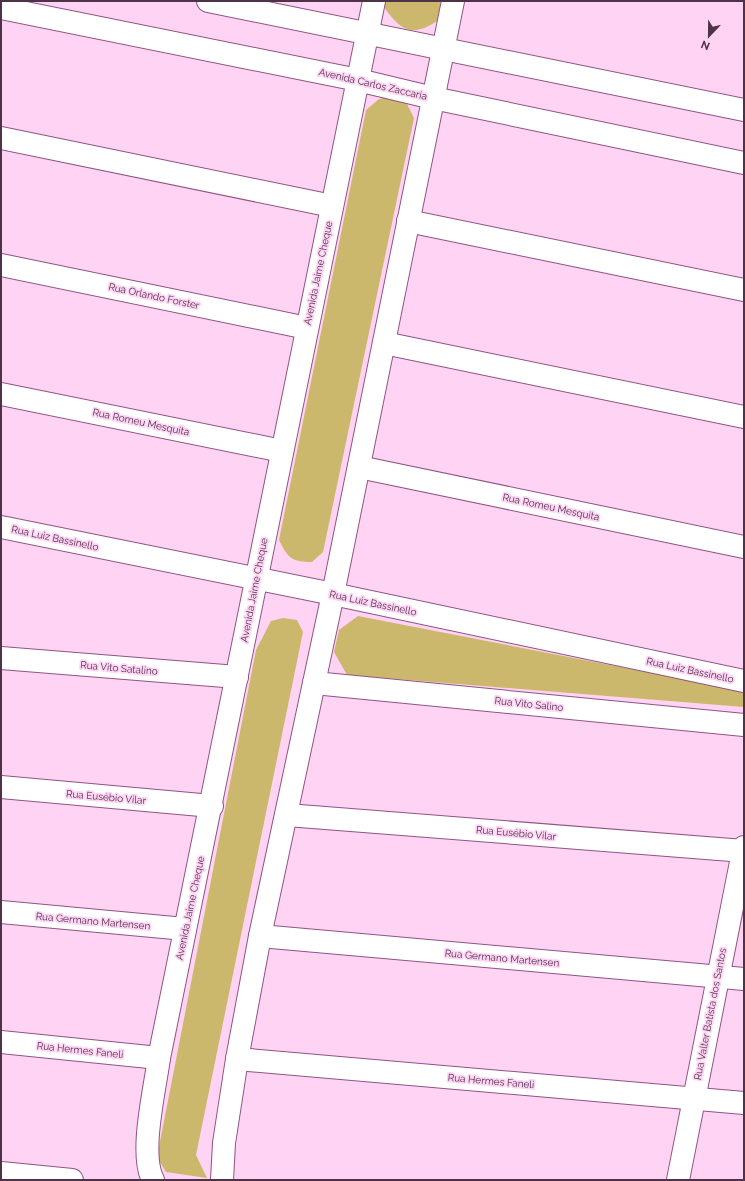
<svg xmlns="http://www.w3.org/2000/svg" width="745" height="1181" font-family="Raleway,sans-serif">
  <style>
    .green { fill: #ccb86c }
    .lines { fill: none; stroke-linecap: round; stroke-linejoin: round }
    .street-casing { stroke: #915384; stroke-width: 24 }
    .secondary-casing { stroke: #915384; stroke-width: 24 }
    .street { stroke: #fff; stroke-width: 22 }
    .secondary { stroke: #fff; stroke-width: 22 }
    .labels { text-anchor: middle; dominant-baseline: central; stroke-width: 3.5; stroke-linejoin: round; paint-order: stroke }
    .street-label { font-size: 10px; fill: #4e3248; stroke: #fed3f3 }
  </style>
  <rect width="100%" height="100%" fill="#fed3f3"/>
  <g class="green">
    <path d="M386,1H441L437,21C412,38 400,30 384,7Z"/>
    <path d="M394,96L406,102L414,118L323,552L312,562C291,562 288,558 279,540L366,110L379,99Z"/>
    <path d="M358,616L744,691V707L347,675L334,652L339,630Z"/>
    <path d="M283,618L297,620L303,632L196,1155L207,1178L166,1172L157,1157L256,650L271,621Z"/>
  </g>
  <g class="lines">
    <defs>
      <g id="street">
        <path d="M1,138L332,206"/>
        <path d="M408,221L744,290"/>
        <path d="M1,265L307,328"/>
        <path d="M384,343L744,417"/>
        <path d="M1,394L282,451"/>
        <path d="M359,467L744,547"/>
        <path d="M1,527L333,594L744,681"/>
        <path d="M1,658L237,677"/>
        <path d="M314,683L744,725"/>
        <path d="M1,787L212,806"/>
        <path d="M287,815L744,851"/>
        <path d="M1,912L185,929"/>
        <path d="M260,936L744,979"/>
        <path d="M1,1042L159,1058"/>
        <path d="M237,1059L744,1103"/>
        <path d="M678,1180L744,847"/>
      </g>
      <g id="secondary">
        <path d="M208,1L744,110"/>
        <path d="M1,8L358,80L433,98L744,163"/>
        <path d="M1,1173L72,1180"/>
        <path d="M153,1180C139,1154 155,1089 159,1058L374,1"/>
        <path d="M222,1180L224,1143L237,1059L260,936L333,594L453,1"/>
      </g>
    </defs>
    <use href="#street" class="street-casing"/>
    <use href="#secondary" class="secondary-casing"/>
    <use href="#street" class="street"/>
    <use href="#secondary" class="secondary"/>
  </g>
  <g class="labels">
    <g class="street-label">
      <text transform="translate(373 84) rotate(13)">Avenida Carlos Zaccaria</text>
      <text transform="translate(318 273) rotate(-78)">Avenida Jaime Cheque</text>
      <text transform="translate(154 296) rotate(12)">Rua Orlando Forster</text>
      <text transform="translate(141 422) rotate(12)">Rua Romeu Mesquita</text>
      <text transform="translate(551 507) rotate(12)">Rua Romeu Mesquita</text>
      <text transform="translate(55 538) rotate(12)">Rua Luiz Bassinello</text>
      <text transform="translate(254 590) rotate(-79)">Avenida Jaime Cheque</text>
      <text transform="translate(373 603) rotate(12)">Rua Luiz Bassinello</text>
      <text transform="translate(119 668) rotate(5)">Rua Vito Satalino</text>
      <text transform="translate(690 670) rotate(12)">Rua Luiz Bassinello</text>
      <text transform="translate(529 704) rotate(6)">Rua Vito Salino</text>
      <text transform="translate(106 797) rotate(5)">Rua Eusébio Vilar</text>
      <text transform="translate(516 833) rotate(5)">Rua Eusébio Vilar</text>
      <text transform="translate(190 908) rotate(-78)">Avenida Jaime Cheque</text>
      <text transform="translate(93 921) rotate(5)">Rua Germano Martensen</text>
      <text transform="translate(502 958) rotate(5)">Rua Germano Martensen</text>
      <text transform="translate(710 1014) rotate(-79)">Rua Valter Batista dos Santos</text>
      <text transform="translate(80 1050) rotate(6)">Rua Hermes Faneli</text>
      <text transform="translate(491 1081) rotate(5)">Rua Hermes Faneli</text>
    </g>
  </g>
  <rect width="745" height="1181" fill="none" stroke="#4e3248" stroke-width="4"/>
  <g transform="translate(709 36) rotate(202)" stroke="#fed3f3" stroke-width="3" paint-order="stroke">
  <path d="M0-3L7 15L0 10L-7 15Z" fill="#4e3248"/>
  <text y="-6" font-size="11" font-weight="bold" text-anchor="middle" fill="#4e3248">N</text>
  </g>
</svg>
